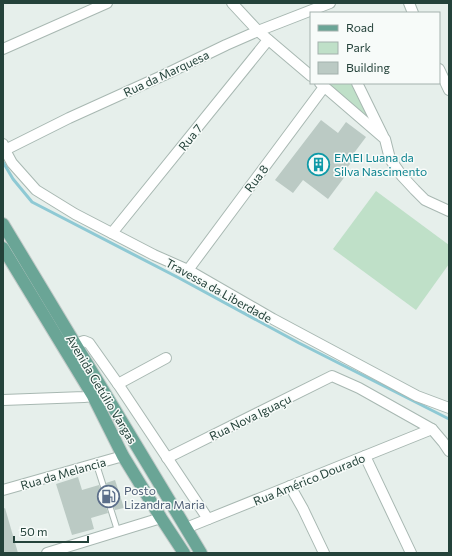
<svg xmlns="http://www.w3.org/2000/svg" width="452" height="556" font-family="Commissioner,sans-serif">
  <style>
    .green { fill: #bfe0c8 }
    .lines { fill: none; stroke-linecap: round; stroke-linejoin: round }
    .stream { stroke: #8ec9d4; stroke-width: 3 }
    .building { fill: #bbcac4 }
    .service-casing { stroke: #a8b8b2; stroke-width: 7 }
    .minor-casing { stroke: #a8b8b2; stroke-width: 12 }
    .primary-casing { stroke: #c2cac8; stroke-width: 14 }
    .service { stroke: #fff; stroke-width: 5 }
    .minor { stroke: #fff; stroke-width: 10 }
    .primary { stroke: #6aa596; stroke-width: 12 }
    .labels { text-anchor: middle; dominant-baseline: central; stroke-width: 3; stroke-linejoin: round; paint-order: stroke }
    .street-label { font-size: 12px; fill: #24423a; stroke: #f7fbf9 }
    .culture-label { font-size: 12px; fill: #0d838f; stroke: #f7fbf9; text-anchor: start }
    .service-label { font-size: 12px; fill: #4e5e75; stroke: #f7fbf9; text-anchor: start }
  </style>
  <rect width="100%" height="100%" fill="#e6efeb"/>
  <g class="green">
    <path d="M328,83H352L374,125Z"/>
    <path d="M376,191L449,245V264L416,310L333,249Z"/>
  </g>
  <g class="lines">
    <path class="stream" d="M3,162L13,179L32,202L179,278L299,343L449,419"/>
  </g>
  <g class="building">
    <path d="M321,120L338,133L346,122L366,137L354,153L357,155L343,173L346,175L328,199L303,180L293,193L275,180Z"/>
    <path d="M78,477L82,490L99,485L108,513L91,518L94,529L72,535L56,484Z"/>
    <path d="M115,480L124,508L115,510L106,483Z"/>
    <path d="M5,508L18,553H3V509Z"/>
  </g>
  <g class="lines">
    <defs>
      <path id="service" d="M96,463L118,532"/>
      <g id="minor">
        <path d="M232,3L258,31L311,76"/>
        <path d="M409,3L413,13"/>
        <path d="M3,49L107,3"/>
        <path d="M439,69L449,90"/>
        <path d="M320,83L385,139L390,159L402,176L415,190L425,200L449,211"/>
        <path d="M357,83L383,136"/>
        <path d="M3,144L5,150L12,163L36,190L75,214L154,255L188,270L273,319L417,396L449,408"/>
        <path d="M3,151L69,118L164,75L226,45L258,31L330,3"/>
        <path d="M112,233L268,40"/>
        <path d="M188,270L324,87"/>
        <path d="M75,344L84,341L89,343L118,384L208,519"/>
        <path d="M118,384L166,358"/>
        <path d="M3,400L84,397L93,396"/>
        <path d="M365,456L411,553"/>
        <path d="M167,458L332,376L359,388L432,429L443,442L449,451"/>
        <path d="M290,486L303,509L324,553"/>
        <path d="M3,490L123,456"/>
        <path d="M186,528L432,429"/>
        <path d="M47,553L161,518"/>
      </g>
      <g id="primary">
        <path d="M3,224L201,553"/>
        <path d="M3,248L93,396L123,456L161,518L184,553"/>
      </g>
    </defs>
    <use href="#service" class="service-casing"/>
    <use href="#minor" class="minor-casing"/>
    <use href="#primary" class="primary-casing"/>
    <use href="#service" class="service"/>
    <use href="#minor" class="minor"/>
    <use href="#primary" class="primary"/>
  </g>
  <defs>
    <symbol id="building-ring" viewBox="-11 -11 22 22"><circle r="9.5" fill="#f7fbf9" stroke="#0f9aa8" stroke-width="1.5"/><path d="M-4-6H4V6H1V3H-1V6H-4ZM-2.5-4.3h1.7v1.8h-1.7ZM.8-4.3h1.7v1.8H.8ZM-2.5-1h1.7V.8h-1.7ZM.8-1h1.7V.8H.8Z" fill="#0f9aa8"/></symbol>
    <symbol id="fuel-ring" viewBox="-11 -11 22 22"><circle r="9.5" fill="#f7fbf9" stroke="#5c6f8a" stroke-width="1.5"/><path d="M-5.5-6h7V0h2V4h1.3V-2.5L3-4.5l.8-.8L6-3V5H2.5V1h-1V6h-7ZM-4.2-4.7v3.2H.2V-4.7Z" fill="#5c6f8a"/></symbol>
  </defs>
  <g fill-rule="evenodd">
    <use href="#building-ring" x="306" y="152" width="25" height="25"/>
    <use href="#fuel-ring" x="96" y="484" width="25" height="25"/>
  </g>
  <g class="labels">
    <g class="street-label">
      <text transform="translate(166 73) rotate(-25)">Rua da Marquesa</text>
      <text transform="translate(190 137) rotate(-51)">Rua 7</text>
      <text transform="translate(256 178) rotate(-53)">Rua 8</text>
      <text transform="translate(219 290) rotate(29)">Travessa da Liberdade</text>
      <text transform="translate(102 389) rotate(59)">Avenida Getúlio Vargas</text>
      <text transform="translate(250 417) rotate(-26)">Rua Nova Iguaçu</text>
      <text transform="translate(63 473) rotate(-16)">Rua da Melancia</text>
      <text transform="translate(309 479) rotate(-22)">Rua Américo Dourado</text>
    </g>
    <g class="culture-label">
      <text x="334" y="157">EMEI Luana da<tspan x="334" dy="14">Silva Nascimento</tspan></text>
    </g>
    <g class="service-label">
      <text x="124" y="490">Posto<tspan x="124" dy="14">Lizandra Maria</tspan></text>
    </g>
  </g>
  <rect width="452" height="556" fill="none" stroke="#24423a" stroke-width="8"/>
  <rect x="310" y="12" width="130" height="72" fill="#f7fbf9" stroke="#a3b1ad"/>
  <rect x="318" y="25" width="20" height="6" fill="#6aa596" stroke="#a3b1ad"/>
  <text x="346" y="32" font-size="12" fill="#24423a">Road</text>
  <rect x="318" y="42" width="20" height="12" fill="#bfe0c8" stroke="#a3b1ad"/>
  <text x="346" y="52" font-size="12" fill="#24423a">Park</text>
  <rect x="318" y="62" width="20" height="12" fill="#bbcac4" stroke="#a3b1ad"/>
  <text x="346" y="72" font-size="12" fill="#24423a">Building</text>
  <path d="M14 536v6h74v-6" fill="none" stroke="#24423a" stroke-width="2"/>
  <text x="20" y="536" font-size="12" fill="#24423a" stroke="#f7fbf9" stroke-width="3" paint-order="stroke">50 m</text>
</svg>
